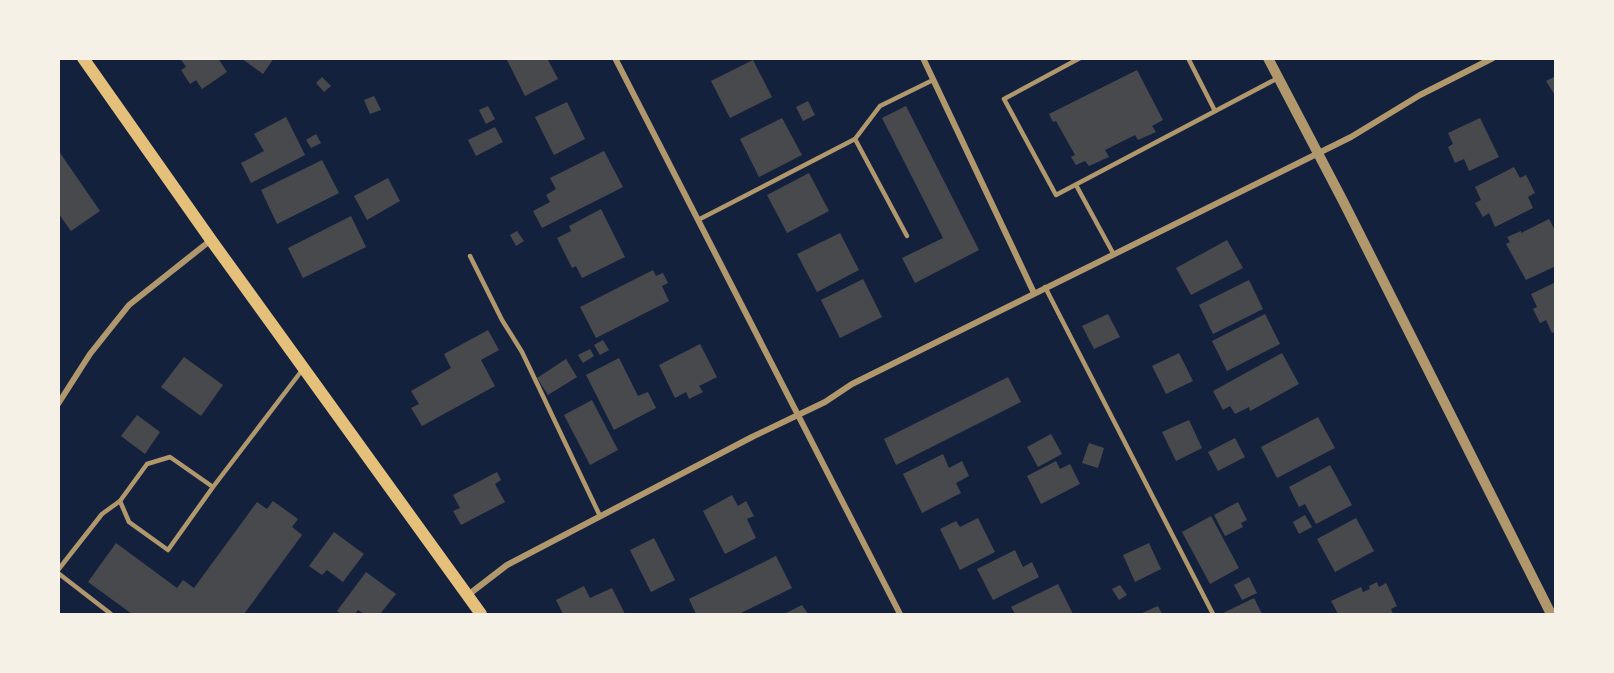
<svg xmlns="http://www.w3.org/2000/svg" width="1614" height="673" font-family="'Times New Roman',serif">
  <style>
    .building { fill: #48494c }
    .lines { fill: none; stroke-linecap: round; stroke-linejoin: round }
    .service { stroke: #b1986c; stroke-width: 4.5 }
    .minor { stroke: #b1986c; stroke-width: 6 }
    .tertiary { stroke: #b1986c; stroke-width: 10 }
    .secondary { stroke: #e5c07b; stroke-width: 12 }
  </style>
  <rect width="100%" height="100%" fill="#14213d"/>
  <g class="building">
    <path d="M180,58H218L227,72L202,89L196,80L190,84L181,70L186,67Z"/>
    <path d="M241,58H274L263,74Z"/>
    <path d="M506,58H547L558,79L525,96Z"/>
    <path d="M753,60L772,97L730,118L711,81Z"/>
    <path d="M1137,70L1163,120L1152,126L1156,132L1138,140L1135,135L1105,150L1109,157L1089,166L1085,161L1076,165L1071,157L1075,155L1056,121L1053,122L1049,114Z"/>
    <path d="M1556,76V97L1546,81Z"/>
    <path d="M322,77L331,86L324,92L316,83Z"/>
    <path d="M374,96L381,110L370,114L364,100Z"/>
    <path d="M808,101L815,115L803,121L796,107Z"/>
    <path d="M567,102L585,139L554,155L535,117Z"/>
    <path d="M488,106L495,119L486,124L479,110Z"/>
    <path d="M906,106L979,250L915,283L902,258L943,238L882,118Z"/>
    <path d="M286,117L305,155L251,183L241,163L264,151L254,134Z"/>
    <path d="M782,118L802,155L759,177L740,139Z"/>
    <path d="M1480,118L1499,157L1469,171L1464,159L1455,163L1448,147L1453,144L1448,133Z"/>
    <path d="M495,127L503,142L476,156L468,140Z"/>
    <path d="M316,134L321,143L311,148L306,140Z"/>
    <path d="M58,150L100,211L71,231L58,213Z"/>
    <path d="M604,151L623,187L542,228L533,211L550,202L546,195L556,189L550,178Z"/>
    <path d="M322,160L339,193L277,224L261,190Z"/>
    <path d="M1514,167L1520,178L1526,175L1535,193L1528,197L1533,208L1495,227L1489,213L1483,217L1475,203L1481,200L1475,187Z"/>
    <path d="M809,173L829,211L787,233L767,195Z"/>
    <path d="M388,178L400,201L367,220L354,196Z"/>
    <path d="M601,209L625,257L582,278L576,266L572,268L557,238L571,231L569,226Z"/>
    <path d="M351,216L366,247L303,278L288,248Z"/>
    <path d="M1549,219L1556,232V266L1526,280L1506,244L1510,242L1507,237L1521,231V233Z"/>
    <path d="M517,231L524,241L516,246L510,235Z"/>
    <path d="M840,233L859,270L817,292L797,254Z"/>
    <path d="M1227,240L1243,268L1191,295L1176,268Z"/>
    <path d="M653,270L656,276L663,273L668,283L662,286L669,301L596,338L580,307Z"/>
    <path d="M863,279L882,317L840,338L821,300Z"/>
    <path d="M1249,280L1263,309L1213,334L1199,305Z"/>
    <path d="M1556,282V331L1552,333L1546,320L1540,323L1533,309L1537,307L1531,294Z"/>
    <path d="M1108,314L1120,337L1094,349L1082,326Z"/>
    <path d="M1265,314L1280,344L1227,371L1212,341Z"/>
    <path d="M488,330L499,350L481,360L495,386L422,426L411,408L419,404L411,391L451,368L444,354Z"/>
    <path d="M603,340L609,350L600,355L594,345Z"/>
    <path d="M700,344L717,377L699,386L703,392L689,399L686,392L675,398L659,365Z"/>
    <path d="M590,349L594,356L583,363L578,355Z"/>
    <path d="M1179,353L1193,381L1166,394L1152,366Z"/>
    <path d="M1282,353L1299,384L1250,411L1249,407L1235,414L1230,406L1223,410L1213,391Z"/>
    <path d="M184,357L223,385L201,416L161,387Z"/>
    <path d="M619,358L638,396L648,392L656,408L614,430L586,375Z"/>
    <path d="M566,359L577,377L548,395L537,378Z"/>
    <path d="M1008,377L1021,402L896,465L884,439Z"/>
    <path d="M592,400L618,450L590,465L564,415Z"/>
    <path d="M137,415L160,432L145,454L121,436Z"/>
    <path d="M1318,417L1335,448L1277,478L1261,447Z"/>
    <path d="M1189,420L1202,448L1176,461L1162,432Z"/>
    <path d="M1051,434L1062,454L1038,467L1027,447Z"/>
    <path d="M1235,438L1245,457L1218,471L1208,452Z"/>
    <path d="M1089,443L1104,448L1098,468L1082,463Z"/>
    <path d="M943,454L949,468L962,461L969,476L956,483L961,493L922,513L903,474Z"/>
    <path d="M1056,461L1060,469L1070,464L1080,484L1041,504L1027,476Z"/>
    <path d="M1330,465L1352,505L1316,524L1305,504L1299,507L1289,487Z"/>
    <path d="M497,472L501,480L495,484L505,502L461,525L453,511L460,508L453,495Z"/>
    <path d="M732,495L738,506L746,501L754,516L747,519L756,538L725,554L703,511Z"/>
    <path d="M273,501L298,519L292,527L302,535L244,614H132L88,582L116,543L177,588L183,580L194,588L257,502L267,509Z"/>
    <path d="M1238,502L1247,520L1241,523L1243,527L1225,536L1214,515Z"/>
    <path d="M1305,515L1312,527L1299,534L1293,522Z"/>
    <path d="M1211,516L1239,568L1210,584L1182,532Z"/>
    <path d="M978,518L995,552L960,570L940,529L956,521L960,527Z"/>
    <path d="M1356,518L1374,551L1335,572L1317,539Z"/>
    <path d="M334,532L364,554L343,582L327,570L322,575L309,566Z"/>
    <path d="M654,538L675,580L651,592L630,550Z"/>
    <path d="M1149,543L1161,569L1135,582L1123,555Z"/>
    <path d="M1015,550L1023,567L1032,562L1039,577L993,600L977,569Z"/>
    <path d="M776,556L792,588L739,614H696L689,599Z"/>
    <path d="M366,572L396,594L380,614H364L358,610L355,614H341L337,611Z"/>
    <path d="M1249,577L1257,593L1242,600L1234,585Z"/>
    <path d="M1377,582L1379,587L1386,583L1397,606L1391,609L1393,614H1338L1331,601L1361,587L1363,592L1370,589L1369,586Z"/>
    <path d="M1058,584L1073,614H1015L1011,607Z"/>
    <path d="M1120,585L1127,595L1119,600L1112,589Z"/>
    <path d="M584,586L590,598L612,588L625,614H563L556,600Z"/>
    <path d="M1254,598L1262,614H1221Z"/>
    <path d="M802,605L808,614H784Z"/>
    <path d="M1158,606L1162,614H1140Z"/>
  </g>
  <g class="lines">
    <g class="service">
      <path d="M1080,58L1004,99L1056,195L1278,78"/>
      <path d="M1188,58L1215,111"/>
      <path d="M1076,185L1113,253"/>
      <path d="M698,220L855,139"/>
      <path d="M907,236L855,139L880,106L933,80"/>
      <path d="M470,256L502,320L522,352L600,516"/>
      <path d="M1045,287L1213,614"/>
      <path d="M213,487L170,457L147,464L120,501L129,522L168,550L213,487L303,369"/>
      <path d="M58,570L102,514L120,501"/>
      <path d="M58,573L111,614"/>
    </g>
    <g class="minor">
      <path d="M615,58L900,614"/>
      <path d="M923,58L1034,293"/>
      <path d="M58,404L90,354L129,305L211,240"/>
      <path d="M468,595L507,565L752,437L825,402L852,384L1351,137L1420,95L1493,58"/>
    </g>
    <path class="tertiary" d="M1268,58L1343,201L1551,614"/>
    <path class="secondary" d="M83,58L211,240L481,614"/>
  </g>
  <rect width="1614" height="673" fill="none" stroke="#f6f1e7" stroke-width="120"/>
</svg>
